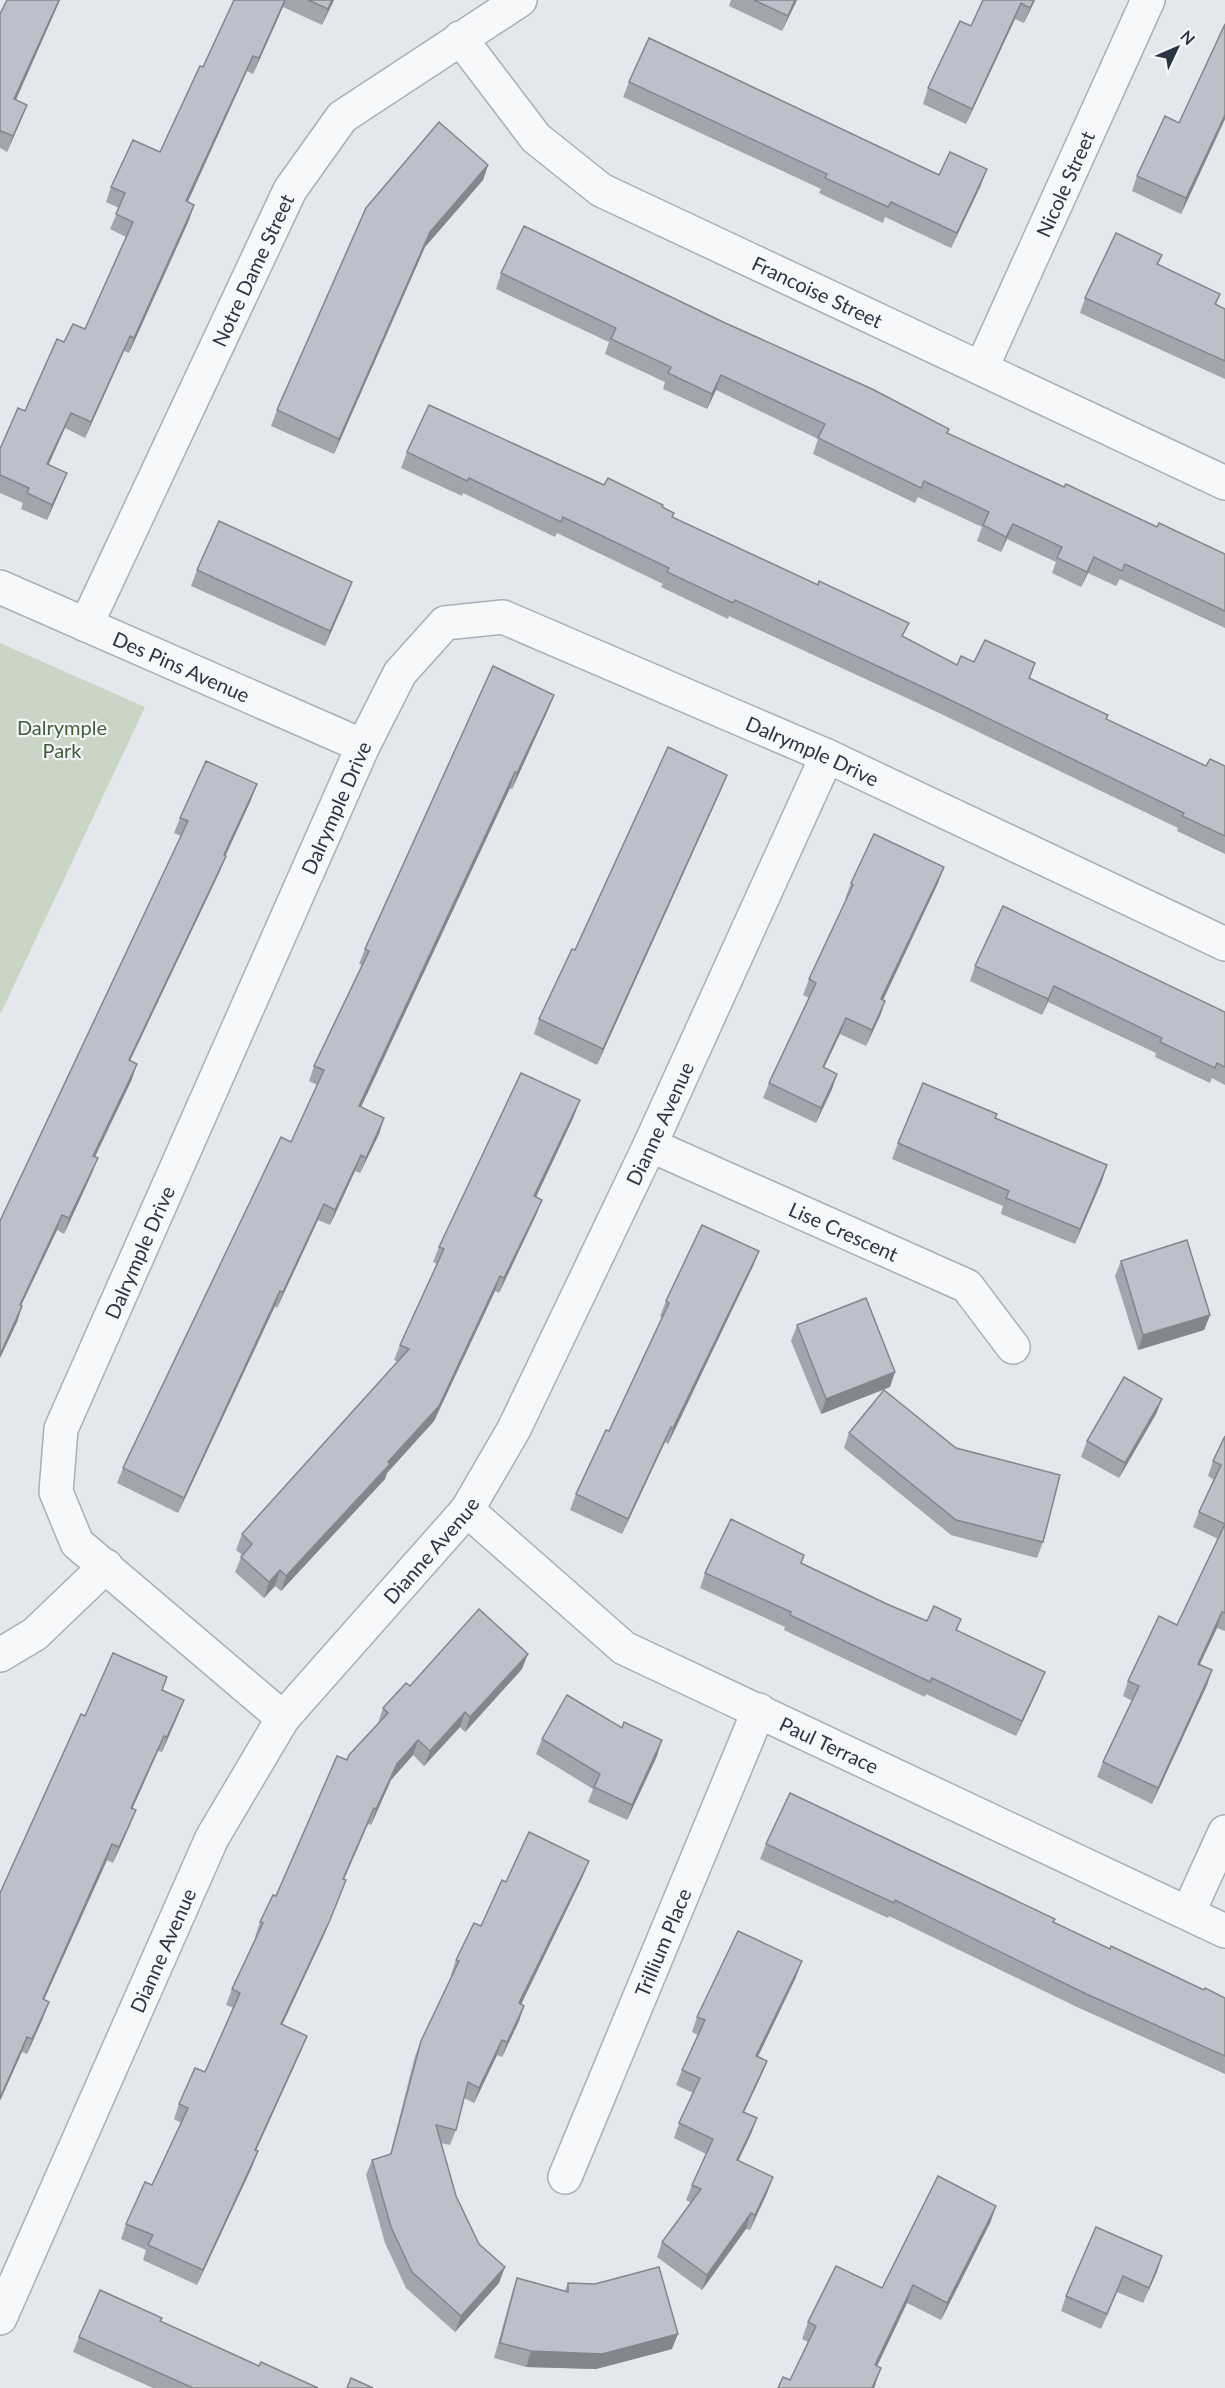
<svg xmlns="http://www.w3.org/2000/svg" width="1225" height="2388" font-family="Lato,sans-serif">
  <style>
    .park { fill: #c9d6c5 }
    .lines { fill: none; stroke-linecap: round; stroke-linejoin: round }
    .minor-casing { stroke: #a9aeb7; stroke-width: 36 }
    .minor { stroke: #f7f8fa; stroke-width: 33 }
    .wall { fill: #a1a5ae }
    .shaded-wall { fill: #83868d }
    .building { fill: #bbc0ca; stroke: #83868d; stroke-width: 1.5 }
    .labels { text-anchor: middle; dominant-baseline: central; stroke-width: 4.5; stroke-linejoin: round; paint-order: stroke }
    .street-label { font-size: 20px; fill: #2b3445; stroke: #f4f6f9 }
    .park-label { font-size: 20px; fill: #3f6138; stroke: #f4f6f9 }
  </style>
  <rect width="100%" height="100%" fill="#e4e7ec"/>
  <path class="park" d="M0,643L145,707L1,1013L0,1012Z"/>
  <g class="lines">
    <defs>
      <g id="minor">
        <path id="s1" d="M460,38L536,138L601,190L1225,483"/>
        <path id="s2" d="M982,367L1148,0"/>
        <path id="s3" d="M0,587L363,746"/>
        <path id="s4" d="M86,625L290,190L342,117L520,0"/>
        <path id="s5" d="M650,1145L967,1286L1013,1347"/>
        <path id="s6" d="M467,1510L624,1648L1225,1931"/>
        <path d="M0,1655L35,1634L106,1566"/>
        <path id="s7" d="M283,1718L77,1543L56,1492L61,1429L363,746L400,673L445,623L503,617L827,756L1225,944"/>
        <path d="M1188,1913L1225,1832"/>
        <path id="s8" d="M565,2177L759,1710"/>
        <path id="s9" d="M0,2318L212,1838L283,1718L467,1510L514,1429L650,1145L827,756"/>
      </g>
    </defs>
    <use href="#minor" class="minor-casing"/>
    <use href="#minor" class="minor"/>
  </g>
  <g class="wall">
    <path d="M7,0H60L16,100L27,105L21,120L7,152L0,148V14Z"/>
    <path d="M234,0H334L322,25L283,7L253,74L247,71L187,202L194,205L189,220L129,353L124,351L85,438L65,428L49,464L61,488L47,520L21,509L23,503L0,493V449L25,411L64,342L85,329L126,237L110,229L119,208L106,202L111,187L160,152L203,67Z"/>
    <path d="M731,0H797L782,31L729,6Z"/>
    <path d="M983,0H1035L1024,23L1015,19L966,124L923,104L928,88L971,26Z"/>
    <path d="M1225,24V119L1181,214L1132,191L1137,176L1179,123Z"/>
    <path d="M629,82L939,175L981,185L951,248L885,217L883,223L819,193L821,189L623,97Z"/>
    <path d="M488,165L483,180L425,247L334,454L271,426L277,410Z"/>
    <path d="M1162,255L1158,265L1220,294L1216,305L1225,309V379L1080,313L1085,298Z"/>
    <path d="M501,273L947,433L1064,487L1157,527L1225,554V628L1120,579L1116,586L1088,573L1081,587L1052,573L1056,562L1007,539L1001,552L977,541L982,527L918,497L915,503L813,454L818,439L716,390L707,409L663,389L665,382L605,354L609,342L496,289Z"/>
    <path d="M407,452L604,485L662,508L672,517L957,665L974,662L1035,663L1030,679L1106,719L1206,766H1225V854L1177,831L1178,828L937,712L729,616L728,619L661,587L663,584L557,533L555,537L463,493L462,496L401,468Z"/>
    <path d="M197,570L346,598L325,646L191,586Z"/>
    <path d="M554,695L548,710L512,789L510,788L361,1107L384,1118L379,1134L360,1173L355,1171L330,1225L318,1220L277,1308L275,1306L178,1513L117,1483L123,1468L291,1142L317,1085L309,1081L314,1066L362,965L359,964L365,949Z"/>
    <path d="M721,790L597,1065L534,1034L539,1019L575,950Z"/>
    <path d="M251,800L225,855L220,871L130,1061L132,1079L95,1157L92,1173L64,1234L57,1230L21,1306H22L17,1322L0,1358L181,836L174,833L180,818Z"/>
    <path d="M944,867L938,883L883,1000L885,1001L880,1016L866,1046L840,1034L824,1068L837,1074L832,1089L816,1123L763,1098L769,1083L809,998L803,995L809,979L847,899H845L851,883Z"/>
    <path d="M975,966L1225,1012V1085L1212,1078L1210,1083L1155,1057L1156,1053L1048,1002L1042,1015L970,981Z"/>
    <path d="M574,1116L536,1197L542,1200L536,1215L499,1293L495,1291L434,1421L387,1473L385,1479L281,1591L275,1586L264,1598L235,1572L242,1555L236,1550L242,1534L398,1362L394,1360L400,1345L437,1264L433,1262L439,1247Z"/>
    <path d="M995,1118L1107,1165L1075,1244L1001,1214L1003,1206L892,1159L898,1143Z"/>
    <path d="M759,1251L753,1266L668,1444L665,1442L622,1534L570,1510L576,1494L609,1431L662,1317L660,1316L666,1301Z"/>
    <path d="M1121,1261L1210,1315L1204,1330L1138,1350L1115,1276Z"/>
    <path d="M797,1325L890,1387L821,1414L791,1341Z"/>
    <path d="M1162,1399L1156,1414L1119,1478L1081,1457L1087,1441Z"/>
    <path d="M849,1433L1043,1542L1037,1558L951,1535L844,1448Z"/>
    <path d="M1225,1436V1631L1217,1628L1199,1665L1212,1670L1207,1685L1152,1804L1097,1777L1103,1762L1132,1701L1123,1696L1128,1681L1177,1625L1218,1539L1193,1527L1199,1512L1214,1480L1208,1476L1213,1461Z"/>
    <path d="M804,1555L801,1563L889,1605L927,1621L961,1619L957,1630L1039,1687L1016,1736L926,1694L925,1697L784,1630L785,1627L700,1588L705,1573Z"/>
    <path d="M522,1669L465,1732L460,1727L424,1766L413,1755L391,1780L371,1825L368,1824L344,1880H346L324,1935L282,2025L307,2036L301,2051L256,2151H258L252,2167L197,2285L143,2260L146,2250L121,2239L126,2224L152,2185L181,2123L174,2119L179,2104L205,2072L234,2008L226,2005L232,1989L256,1938L255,1937L260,1922L276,1896L347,1760L378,1723L383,1708L410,1686Z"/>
    <path d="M163,1690L178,1715L162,1752L158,1751L132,1809L136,1810L130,1825L113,1863L107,1860L44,2000L43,2018L27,2054L22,2052L85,1716Z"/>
    <path d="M542,1739L657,1756L627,1820L588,1802L593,1789L536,1754Z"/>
    <path d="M766,1844L1053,1922L1110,1949L1204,1990L1225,1998V2074L1077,2007L889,1916L888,1918L760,1859Z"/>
    <path d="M583,1876L521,2004L524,2006L519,2021L502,2057L497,2055L474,2103L464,2098L456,2130L450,2145L441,2143L456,2196L479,2244L499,2283L455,2332L406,2288L385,2243L366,2175L372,2160L390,2155L415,2056L421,2041L452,1976L451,1975L456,1960L481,1926L506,1882Z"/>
    <path d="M796,1977L758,2056L767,2061L761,2076L744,2112L757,2118L751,2134L738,2161L773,2177L767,2193L750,2230L746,2229L702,2290L657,2257L662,2242L691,2203L686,2200L692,2185L706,2154L674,2138L679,2123L693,2093L676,2085L682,2070L698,2035L692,2032L697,2017Z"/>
    <path d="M996,2206L990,2223L941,2320L907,2303L877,2366L881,2368L874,2388H778L790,2380L808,2342L802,2339L808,2322L882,2288Z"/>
    <path d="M1162,2256L1143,2303L1117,2292L1101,2329L1061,2311L1066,2296Z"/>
    <path d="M517,2278L565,2291L568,2283L672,2349L596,2369L526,2367L494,2358L512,2293Z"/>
    <path d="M160,2321L259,2366L318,2388H153L73,2352L79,2337Z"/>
  </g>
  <g class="shaded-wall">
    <path d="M59,0H60L9,115L14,99Z"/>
    <path d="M285,0L279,16L253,74L259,58Z"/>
    <path d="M332,0H334L322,25L328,9Z"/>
    <path d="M795,0H797L782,31L788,16Z"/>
    <path d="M1034,0H1035L1024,23L1030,8Z"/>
    <path d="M1021,3L1015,19L966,124L972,109Z"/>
    <path d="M253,56L247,71L181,217L186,201Z"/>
    <path d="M27,105L21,120L7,152L13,136Z"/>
    <path d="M1225,115V119L1181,214L1186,198Z"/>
    <path d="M488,165L483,180L425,247L334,454L339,439L430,232Z"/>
    <path d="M987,169L981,185L951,248L957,233Z"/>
    <path d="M194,205L189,220L129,353L134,338Z"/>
    <path d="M130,336L124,351L85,438L91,422Z"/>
    <path d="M721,375L716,390L707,409L712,394Z"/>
    <path d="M71,413L65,428L42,479L47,464Z"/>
    <path d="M67,473L61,488L47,520L52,505Z"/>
    <path d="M1013,524L1007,539L1001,552L1006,537Z"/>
    <path d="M1094,557L1088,573L1081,587L1087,572Z"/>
    <path d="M352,582L346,598L325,646L330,631Z"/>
    <path d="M554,695L548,710L512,789L517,773Z"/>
    <path d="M515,772L510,788L354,1122L359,1106Z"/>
    <path d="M727,775L721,790L597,1065L603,1049Z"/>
    <path d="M257,784L251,800L219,870L224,855Z"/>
    <path d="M226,856L220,871L123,1075L129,1060Z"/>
    <path d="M944,867L938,883L876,1015L881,999Z"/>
    <path d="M1054,986L1048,1002L1042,1015L1048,999Z"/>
    <path d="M885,1001L880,1016L866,1046L872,1030Z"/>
    <path d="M846,1018L840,1034L817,1082L823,1067Z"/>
    <path d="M137,1064L132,1079L88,1171L93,1156Z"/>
    <path d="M837,1074L832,1089L816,1123L821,1108Z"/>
    <path d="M580,1100L574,1116L529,1212L534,1196Z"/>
    <path d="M384,1118L379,1134L360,1173L366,1158Z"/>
    <path d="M361,1155L355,1171L330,1225L335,1210Z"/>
    <path d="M98,1158L92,1173L64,1234L69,1218Z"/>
    <path d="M1107,1165L1102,1181L1075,1244L1080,1229Z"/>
    <path d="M542,1200L536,1215L499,1293L504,1278Z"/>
    <path d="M324,1204L318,1220L277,1308L283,1292Z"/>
    <path d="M62,1215L57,1230L14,1320L20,1305Z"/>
    <path d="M759,1251L753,1266L668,1444L673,1428Z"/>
    <path d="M500,1276L495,1291L434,1421L387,1473L385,1479L281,1591L286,1576L388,1462Z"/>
    <path d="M280,1291L275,1306L178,1513L184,1498Z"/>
    <path d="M22,1306L17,1322L0,1358V1355Z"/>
    <path d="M1210,1315L1204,1330L1138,1350L1143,1335Z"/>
    <path d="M895,1372L890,1387L821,1414L826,1399Z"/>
    <path d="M1162,1399L1156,1414L1119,1478L1125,1463Z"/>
    <path d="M671,1427L665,1442L622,1534L628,1519Z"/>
    <path d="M280,1570L275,1586L264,1598L269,1582Z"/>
    <path d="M1222,1612L1217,1628L1193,1679L1198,1664Z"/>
    <path d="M528,1654L522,1669L465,1732L470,1717Z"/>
    <path d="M1212,1670L1207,1685L1152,1804L1158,1788Z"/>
    <path d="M1045,1672L1039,1687L1016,1736L1022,1721Z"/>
    <path d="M184,1700L178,1715L162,1752L167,1737Z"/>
    <path d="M465,1712L460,1727L424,1766L430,1751Z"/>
    <path d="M164,1736L158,1751L126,1823L131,1808Z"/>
    <path d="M418,1740L413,1755L391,1780L371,1825L376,1809L397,1764Z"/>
    <path d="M662,1740L657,1756L627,1820L632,1805Z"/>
    <path d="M374,1808L368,1824L337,1894L343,1879Z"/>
    <path d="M136,1810L130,1825L113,1863L119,1847Z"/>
    <path d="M112,1844L107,1860L37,2015L43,1999Z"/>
    <path d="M589,1861L583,1876L514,2019L519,2003Z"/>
    <path d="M346,1880L324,1935L275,2040L281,2024Z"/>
    <path d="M802,1961L796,1977L751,2071L756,2056Z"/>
    <path d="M49,2002L43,2018L27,2054L32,2039Z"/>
    <path d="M524,2006L519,2021L502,2057L507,2042Z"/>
    <path d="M307,2036L301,2051L249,2165L255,2150Z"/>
    <path d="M27,2037L22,2052L0,2101V2098Z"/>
    <path d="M502,2040L497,2055L474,2103L479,2088Z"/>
    <path d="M767,2061L761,2076L737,2127L743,2112Z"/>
    <path d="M757,2118L751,2134L731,2176L737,2160Z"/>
    <path d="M258,2151L252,2167L197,2285L203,2270Z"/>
    <path d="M773,2177L767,2193L750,2230L755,2215Z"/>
    <path d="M996,2206L990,2223L941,2320L947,2303Z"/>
    <path d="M751,2213L746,2229L702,2290L707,2275Z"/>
    <path d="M1162,2256L1157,2272L1143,2303L1149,2288Z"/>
    <path d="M505,2267L499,2283L455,2332L461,2316Z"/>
    <path d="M1123,2276L1117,2292L1101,2329L1107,2314Z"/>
    <path d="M913,2285L907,2303L869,2383L875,2365Z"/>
    <path d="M678,2334L672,2349L596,2369L526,2367L531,2351Z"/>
    <path d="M881,2368L874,2388H872Z"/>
  </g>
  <g class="building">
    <path d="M7,0H59L14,99L27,105L13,136L1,131L0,132V14Z"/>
    <path d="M234,0H285L259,58L253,56L186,201L194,205L134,338L130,336L91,422L71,413L47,464L67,473L52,505L27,493L29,488L0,475V449L18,408L25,411L57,339L64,342L73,324L85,329L133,222L116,214L125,193L111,187L133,140L160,152L200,66L203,67Z"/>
    <path d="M308,0H332L328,9Z"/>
    <path d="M754,0H795L788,16Z"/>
    <path d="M983,0H1034L1030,8L1021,3L972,109L928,88L960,21L971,26Z"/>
    <path d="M1225,24V115L1186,198L1137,176L1165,116L1179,123Z"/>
    <path d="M649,38L939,175L950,152L987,169L957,233L891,202L888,207L825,178L827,174L629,82Z"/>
    <path d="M439,122L488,165L430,232L339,439L277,410L366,208Z"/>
    <path d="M524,226L723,322L872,389L949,429L947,433L1064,487L1066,484L1157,527L1159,523L1225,554V611L1125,564L1122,571L1094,557L1087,572L1057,558L1062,547L1013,524L1006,537L983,525L989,512L924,481L921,488L818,438L825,424L721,375L712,394L668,373L671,367L611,339L616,328L501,273Z"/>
    <path d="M1116,233L1162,255L1157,264L1220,294L1215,304L1225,309V361L1085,298Z"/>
    <path d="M429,405L604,485L608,478L663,505L662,507L674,513L672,517L818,585L819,581L909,623L902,636L957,665L961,656L974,662L985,640L1035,663L1029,678L1108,715L1106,719L1206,766L1210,759L1225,766V836L1182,816L1184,813L942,696L735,600L733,603L667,572L669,568L563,517L561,522L469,478L467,481L407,452Z"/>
    <path d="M219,521L352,582L330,631L197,570Z"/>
    <path d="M493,666L554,695L517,773L515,772L359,1106L384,1118L366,1158L361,1155L335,1210L324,1204L283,1292L280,1291L184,1498L123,1468L281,1137L291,1142L324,1070L314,1066L369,951L365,949Z"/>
    <path d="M668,747L727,775L603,1049L539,1019L572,949L575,950Z"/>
    <path d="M206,761L257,784L224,855L226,856L129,1060L137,1064L93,1156L98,1158L69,1218L62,1215L20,1305L22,1306L0,1355V1221L188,821L180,818Z"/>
    <path d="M874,834L944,867L881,999L885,1001L872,1030L846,1018L823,1067L837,1074L821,1108L769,1083L816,983L809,979L853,885L851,883Z"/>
    <path d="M1003,906L1225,1012V1067L1217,1063L1215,1068L1160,1042L1162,1038L1054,986L1048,999L975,966Z"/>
    <path d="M521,1073L580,1100L534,1196L542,1200L504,1278L500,1276L439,1406L388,1462L390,1464L286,1576L280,1570L269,1582L241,1557L252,1544L242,1534L409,1349L400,1345L444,1249L439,1247Z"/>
    <path d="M923,1083L997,1114L995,1118L1107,1165L1080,1229L1006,1198L1009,1191L898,1143Z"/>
    <path d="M702,1225L759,1251L673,1428L671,1427L628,1519L576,1494L606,1430L609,1431L669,1303L666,1301Z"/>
    <path d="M1187,1240L1210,1315L1143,1335L1121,1261Z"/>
    <path d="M866,1298L895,1372L826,1399L797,1325Z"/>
    <path d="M1124,1377L1162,1399L1125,1463L1087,1441Z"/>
    <path d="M884,1390L956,1448L1060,1475L1043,1542L956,1520L849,1433Z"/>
    <path d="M1225,1436V1524L1199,1512L1221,1465L1213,1461Z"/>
    <path d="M731,1519L804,1555L801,1563L889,1605L927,1621L934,1606L961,1619L956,1630L1045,1672L1022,1721L932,1678L930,1682L790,1615L791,1612L705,1573Z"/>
    <path d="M1225,1524V1613L1222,1612L1198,1664L1212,1670L1158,1788L1103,1762L1139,1686L1128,1681L1159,1616L1177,1625Z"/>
    <path d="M479,1609L528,1654L470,1717L465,1712L430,1751L418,1740L397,1764L376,1809L374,1808L343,1879L346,1880L330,1920L281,2024L307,2036L255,2150L258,2151L203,2270L148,2245L153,2235L126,2224L145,2182L152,2185L188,2108L179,2104L195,2068L205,2072L240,1993L232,1989L263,1923L260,1922L273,1895L276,1896L337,1756L347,1760L349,1755L388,1713L383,1708L406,1683L410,1686Z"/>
    <path d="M113,1653L167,1677L162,1690L184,1700L167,1737L164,1736L131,1808L136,1810L119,1847L112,1844L43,1999L49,2002L32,2039L27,2037L0,2098V1893L81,1714L85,1716Z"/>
    <path d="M567,1695L622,1728L624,1722L662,1740L632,1805L594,1787L600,1774L542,1739Z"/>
    <path d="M790,1793L1055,1919L1053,1922L1110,1949L1111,1946L1204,1990L1205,1988L1225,1998V2056L1082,1992L895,1900L894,1903L766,1844Z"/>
    <path d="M529,1832L589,1861L519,2003L524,2006L507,2042L502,2040L479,2088L468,2082L456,2130L436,2125L456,2196L479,2244L505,2267L461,2316L412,2272L391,2227L372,2160L391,2154L421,2041L459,1961L456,1960L474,1923L481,1926L502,1880L506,1882Z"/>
    <path d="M738,1931L802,1961L756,2056L767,2061L743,2112L757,2118L737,2160L773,2177L755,2215L751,2213L707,2275L662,2242L701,2189L692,2185L713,2139L679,2123L700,2078L682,2070L705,2020L697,2017Z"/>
    <path d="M938,2176L996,2206L947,2303L913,2285L875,2365L881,2368L872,2388H778L783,2377L790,2380L816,2326L808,2322L836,2266L882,2288Z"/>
    <path d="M1096,2227L1162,2256L1149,2288L1123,2276L1107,2314L1066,2296Z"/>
    <path d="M659,2267L678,2334L602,2354L531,2351L500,2343L517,2278L568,2292V2283L595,2284Z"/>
    <path d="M100,2290L162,2318L160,2321L259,2366L261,2362L318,2388H193L79,2337Z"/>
    <path d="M351,2378L373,2388H347Z"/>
  </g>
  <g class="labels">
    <g class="street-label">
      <text stroke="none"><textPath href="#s2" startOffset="201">Nicole Street</textPath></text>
      <text stroke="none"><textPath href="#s4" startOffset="392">Notre Dame Street</textPath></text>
      <text stroke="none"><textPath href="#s1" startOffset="448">Francoise Street</textPath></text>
      <text stroke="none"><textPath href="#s3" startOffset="198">Des Pins Avenue</textPath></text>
      <text stroke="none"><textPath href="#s7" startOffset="1680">Dalrymple Drive</textPath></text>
      <text stroke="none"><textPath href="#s7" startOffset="1068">Dalrymple Drive</textPath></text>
      <text stroke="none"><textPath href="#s9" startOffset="1374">Dianne Avenue</textPath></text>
      <text stroke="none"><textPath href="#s5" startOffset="212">Lise Crescent</textPath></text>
      <text stroke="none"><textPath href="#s7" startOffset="582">Dalrymple Drive</textPath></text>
      <text stroke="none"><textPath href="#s9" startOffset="888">Dianne Avenue</textPath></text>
      <text stroke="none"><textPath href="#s6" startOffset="436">Paul Terrace</textPath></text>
      <text stroke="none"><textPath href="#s8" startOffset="254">Trillium Place</textPath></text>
      <text stroke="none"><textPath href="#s9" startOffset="402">Dianne Avenue</textPath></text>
    </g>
    <g class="park-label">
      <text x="62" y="727">Dalrymple<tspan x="62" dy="23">Park</tspan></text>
    </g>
  </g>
  <g transform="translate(1177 48) rotate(46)" stroke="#f4f6f9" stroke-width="4.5" paint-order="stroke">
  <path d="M0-4.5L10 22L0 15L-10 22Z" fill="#2b3445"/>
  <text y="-9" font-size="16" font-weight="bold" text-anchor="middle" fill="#2b3445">N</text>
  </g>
</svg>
